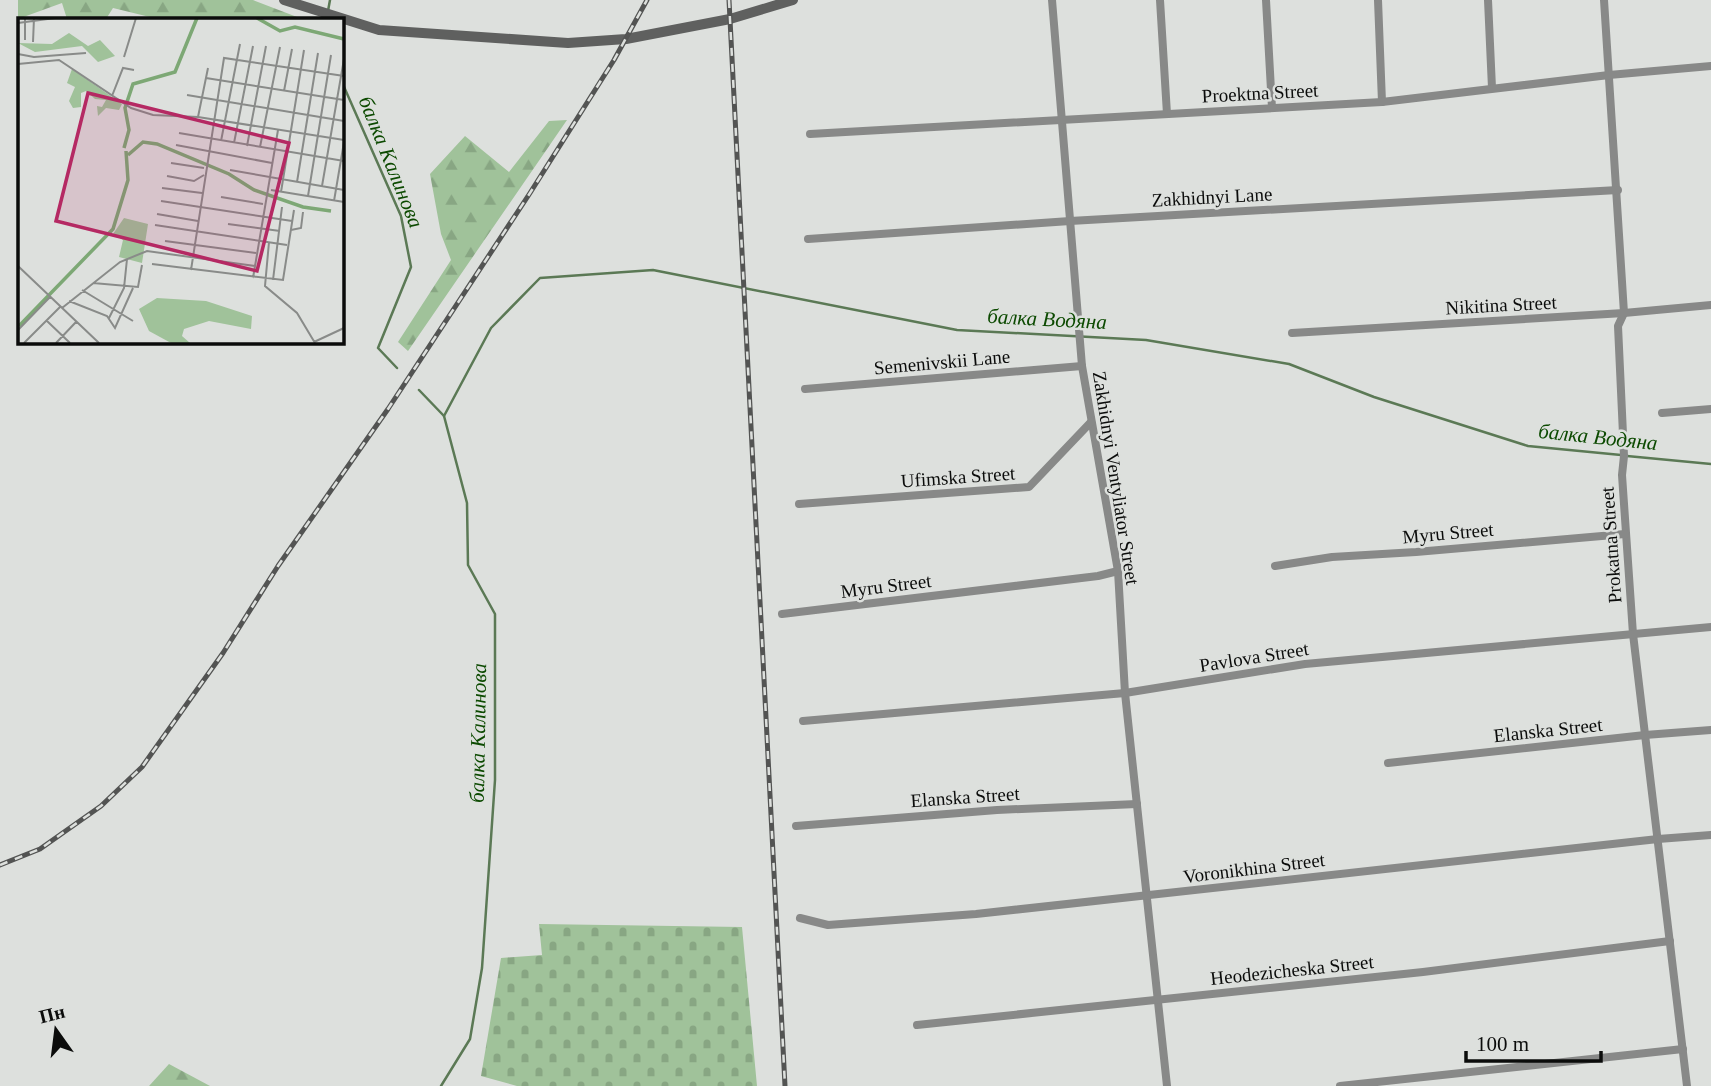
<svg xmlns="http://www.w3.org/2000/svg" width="1711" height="1086" font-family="'Times New Roman',serif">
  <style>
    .forest { fill: url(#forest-firs) }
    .cemetery { fill: url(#cemetery-stones) }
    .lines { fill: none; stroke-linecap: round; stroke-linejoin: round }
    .stream { stroke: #5b7955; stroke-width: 2.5 }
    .street { stroke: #888988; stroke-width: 8 }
    .secondary { stroke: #5f605f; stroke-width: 10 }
    .rail-casing { stroke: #535453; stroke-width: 5 }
    .rail { stroke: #dde0dd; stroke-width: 2.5; stroke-dasharray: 8; stroke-linecap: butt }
    .labels { text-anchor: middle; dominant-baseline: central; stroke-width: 5; stroke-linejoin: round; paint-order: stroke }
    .street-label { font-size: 19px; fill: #0b0c0b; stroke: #dde0dd }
    .water-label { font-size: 21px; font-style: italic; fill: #0c4a01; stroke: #dde0dd }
    .inset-river { fill: none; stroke: #7da875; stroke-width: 3.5 }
    .inset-road { fill: none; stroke: #898b89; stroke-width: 2 }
    .view { fill: #b52963; fill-opacity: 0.15; stroke: #b52963; stroke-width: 3.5 }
    .inset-edge { fill: none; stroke: #0b0c0b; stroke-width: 3.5 }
  </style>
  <defs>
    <pattern id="forest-firs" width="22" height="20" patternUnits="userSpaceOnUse" patternTransform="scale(1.75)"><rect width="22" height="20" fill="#a0c29a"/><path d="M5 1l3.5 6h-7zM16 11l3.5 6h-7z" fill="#88a683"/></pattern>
    <pattern id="cemetery-stones" width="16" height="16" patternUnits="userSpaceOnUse" patternTransform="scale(1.75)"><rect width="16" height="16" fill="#a0c29a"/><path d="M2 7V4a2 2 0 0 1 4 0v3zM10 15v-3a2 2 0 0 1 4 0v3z" fill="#88a683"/></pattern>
  </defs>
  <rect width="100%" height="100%" fill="#dde0dd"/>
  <g class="forest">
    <path d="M18,0H253L297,17L296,19H158L113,8L106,19H67L62,3L18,19Z"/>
    <path d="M567,120L408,351L398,342L451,260L441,234L430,174L465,136L509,172L549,121Z"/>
    <path d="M169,1064L210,1086H149Z"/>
  </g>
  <path class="cemetery" d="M539,924L742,927L757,1086H517L481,1076L501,958L542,955Z"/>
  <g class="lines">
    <g class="stream">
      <path d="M328,11L330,0"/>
      <path d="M341,80L401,216L411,267L378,348L397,368"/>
      <path d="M419,390L444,416L467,503L468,565L495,614V780L482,968L470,1039L441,1086"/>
      <path d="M444,416L491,328L540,278L653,270L957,330L1146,340L1289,364L1374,397L1528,446L1621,455"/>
      <path d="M1627,456L1711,464"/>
    </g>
    <g class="street">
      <path d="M1052,0L1082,366L1118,571L1125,693L1167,1086"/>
      <path d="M1160,0L1167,114"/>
      <path d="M1266,0L1272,108"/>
      <path d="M1378,0L1382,102"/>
      <path d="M1488,0L1492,88"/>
      <path d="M1604,0L1624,313L1618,326L1624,456L1622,475L1633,634L1687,1086"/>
      <path d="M810,134L1382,102L1609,75L1711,66"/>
      <path d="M808,239L1070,221L1618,190"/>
      <path d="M1292,333L1624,313L1711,305"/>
      <path d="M805,389L1082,366"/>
      <path d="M1662,413L1711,409"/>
      <path d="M799,504L1029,487L1091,422"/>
      <path d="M1275,566L1332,557L1416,552L1625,534"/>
      <path d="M782,614L1098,576L1118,571"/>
      <path d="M803,721L1125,693L1305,664L1711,627"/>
      <path d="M1388,763L1645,735L1711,730"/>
      <path d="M796,826L997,810L1137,804"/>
      <path d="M800,918L828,925L976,914L1658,839L1711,835"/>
      <path d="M917,1025L1423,972L1670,941"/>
      <path d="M1340,1086L1683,1049"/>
    </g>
    <path class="secondary" d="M284,0L379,30L568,43L626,39L730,19L793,0"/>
    <defs>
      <g id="rail">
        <path d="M729,0L785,1086"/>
        <path d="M0,865L40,849L101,806L142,767L223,653L278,566L388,409L530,193L614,60L647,0"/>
      </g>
    </defs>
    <use href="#rail" class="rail-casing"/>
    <use href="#rail" class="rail"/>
  </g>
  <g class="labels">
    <g class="street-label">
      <text transform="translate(1260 93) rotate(-3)">Proektna Street</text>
      <text transform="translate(1212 197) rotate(-3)">Zakhidnyi Lane</text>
      <text transform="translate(1501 305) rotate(-3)">Nikitina Street</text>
      <text transform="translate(942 362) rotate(-5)">Semenivskii Lane</text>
      <text transform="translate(958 477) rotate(-4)">Ufimska Street</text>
      <text transform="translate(1116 478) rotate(81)">Zakhidnyi Ventyliator Street</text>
      <text transform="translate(1448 533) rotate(-5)">Myru Street</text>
      <text transform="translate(1611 545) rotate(-94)">Prokatna Street</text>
      <text transform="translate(886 586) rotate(-7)">Myru Street</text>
      <text transform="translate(1254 657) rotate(-9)">Pavlova Street</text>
      <text transform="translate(1548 730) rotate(-6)">Elanska Street</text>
      <text transform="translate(965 797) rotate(-4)">Elanska Street</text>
      <text transform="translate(1254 868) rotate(-7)">Voronikhina Street</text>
      <text transform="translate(1292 970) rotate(-6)">Heodezicheska Street</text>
    </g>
    <g class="water-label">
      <text transform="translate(391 162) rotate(68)">балка Калинова</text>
      <text transform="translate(1047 319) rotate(3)">балка Водяна</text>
      <text transform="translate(1598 437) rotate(6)">балка Водяна</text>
      <text transform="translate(478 733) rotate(-89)">балка Калинова</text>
    </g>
  </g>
  <g transform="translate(18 18)">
    <rect width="326" height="326" fill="#dde0dd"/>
    <path d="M51,15L70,28L82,22L97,38L80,44L64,28L17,34L0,25L34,26ZM54,51L104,86L101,92L88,90L80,98L79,88L84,89L88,82L77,81L68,73L63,75V89L55,90L51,83L57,69L49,65ZM139,280L188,283L234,298L233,311L191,303L166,311L164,318L172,325H153L131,313L121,291Z" fill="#a0c29a"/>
    <path d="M106,200L130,206L124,245L101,239L105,222L95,216Z" fill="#a0c29a"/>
    <path class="inset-river" d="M239,0L262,13L277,9L326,21M106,130L111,112L107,90L115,66L157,54L179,0M110,137L125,124L139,126L211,156L236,172L285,189L313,193M1,308L95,211L110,162L108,133"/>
    <path class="inset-road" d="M0,5L37,0M7,22V0M15,24L16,0M0,36L16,39L68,35M106,39L118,0M0,46L41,42L113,90L135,97L180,99L326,122M188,60L326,82M266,73L274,31M169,77L326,103M94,78L105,50L116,52M180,99L190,50M161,115L326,143M203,123L222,26M216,125L235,28M158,127L254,145M229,128L248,28M242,129L262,29M153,145L186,150M212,152L326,172M149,158L176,163L186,157M279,164L300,35M304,168L326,41M144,170L184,175M253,172L326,184M263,174L286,32M290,178L313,37M203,179L245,186M143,183L274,203M316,183L326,124M139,196L180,203M210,206L262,213M137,207L269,227M273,212L283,210L285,194M147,223L238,235M251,224L247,268L279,295L297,325M134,246L265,262L276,192M0,248L81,325M173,252L206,40L326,58M235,260L260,112M255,262L264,189M75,265L120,269L124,247M64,272L115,303M51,283L89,298L97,310L115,270M44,290L102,244L129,233L237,248M91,300L106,270L109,241M29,303L52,325M0,312L32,279M296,324L326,310M6,325L42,289M38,325L58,304"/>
    <path class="view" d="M70,75L271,125L239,253L38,203Z"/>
    <rect width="326" height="326" class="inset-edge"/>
  </g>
  <g transform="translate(56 1030) rotate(346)" stroke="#dde0dd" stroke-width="5" paint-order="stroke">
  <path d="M0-5L12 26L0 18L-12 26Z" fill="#0b0c0b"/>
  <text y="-10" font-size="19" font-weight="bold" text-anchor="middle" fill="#0b0c0b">Пн</text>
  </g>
  <path d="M1466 1051v10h135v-10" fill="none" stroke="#0b0c0b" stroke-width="3.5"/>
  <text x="1476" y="1051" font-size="21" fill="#0b0c0b" stroke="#dde0dd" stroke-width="5" paint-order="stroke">100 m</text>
</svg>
